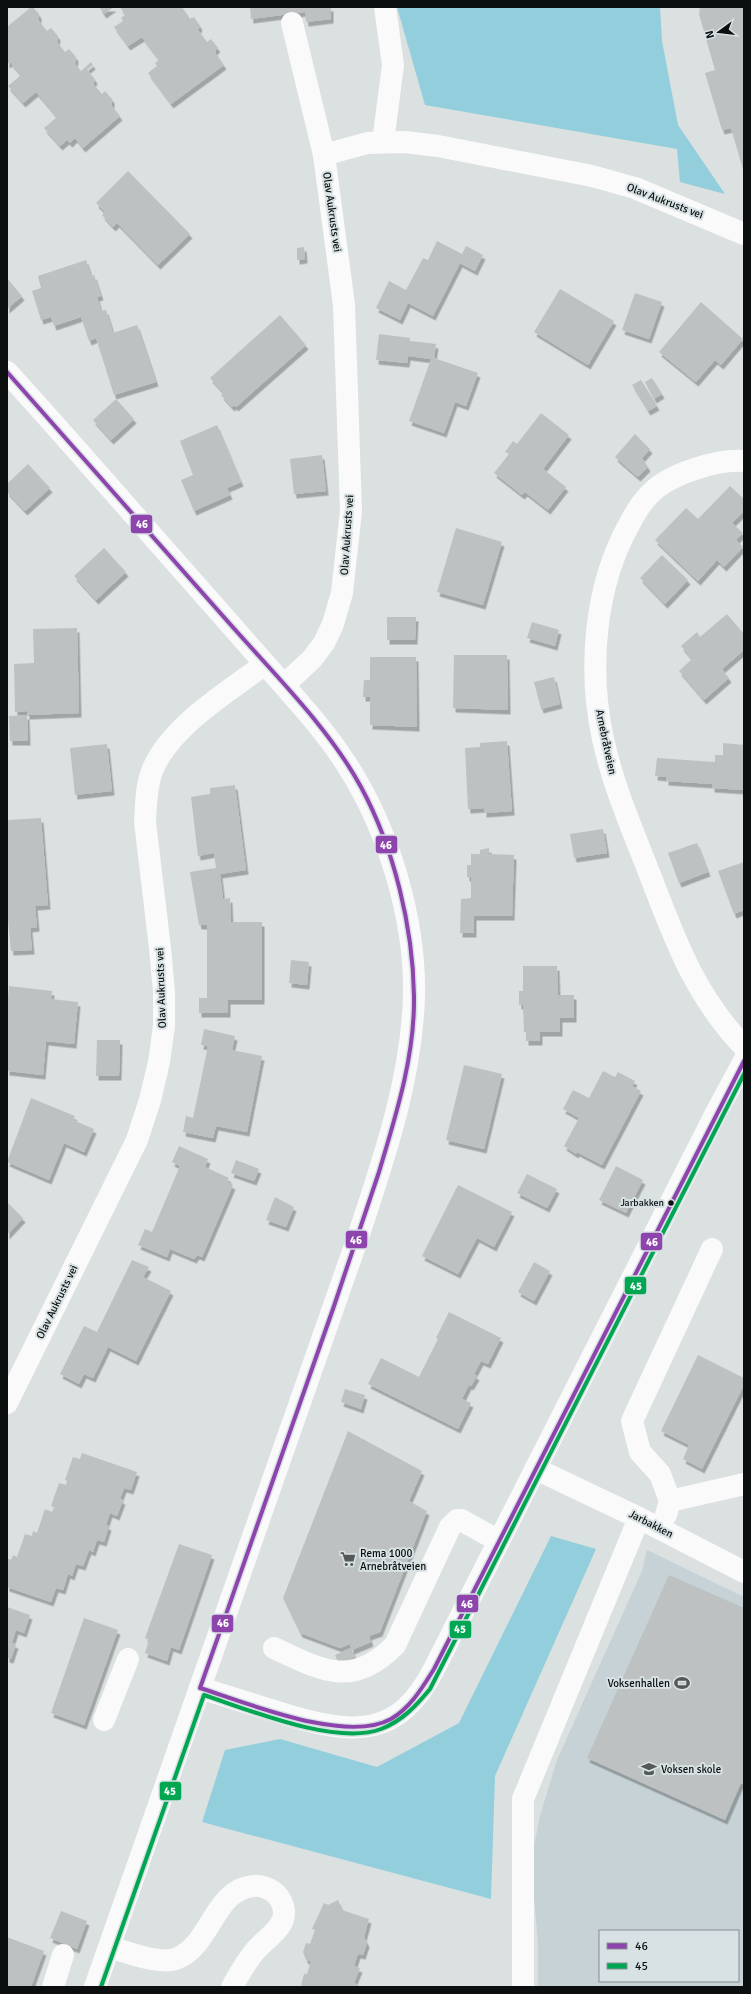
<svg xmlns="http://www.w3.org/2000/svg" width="751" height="1994" font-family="Signika,sans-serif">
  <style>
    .built { fill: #c6d2d5; fill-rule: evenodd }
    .forest { fill: #93cedd }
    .building { fill: #bdc1c1; filter: url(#shadow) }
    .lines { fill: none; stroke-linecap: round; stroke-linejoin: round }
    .minor { stroke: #fafafa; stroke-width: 22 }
    .major { stroke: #fafafa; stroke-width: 22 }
    .bus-1-casing { stroke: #d8e2e4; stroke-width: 7 }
    .bus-2-casing { stroke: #d8e2e4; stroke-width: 7 }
    .bus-1 { stroke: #8e44ad; stroke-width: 4 }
    .bus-2 { stroke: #00a651; stroke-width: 4 }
    .bus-dot { fill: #0c0f10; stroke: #d8e2e4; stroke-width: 1.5 }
    .labels { text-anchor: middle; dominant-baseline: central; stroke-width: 4; stroke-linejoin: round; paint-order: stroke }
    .bus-label { font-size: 10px; fill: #0c0f10; stroke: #d8e2e4; text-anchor: end }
    .street-label { font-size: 11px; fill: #0c0f10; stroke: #d8e2e4 }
    .poi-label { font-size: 11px; fill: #0c0f10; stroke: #d8e2e4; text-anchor: start }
    .line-badge { stroke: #d8e2e4; stroke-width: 1.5 }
    .badge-label { font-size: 11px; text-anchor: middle; font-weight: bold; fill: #fff }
  </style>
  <defs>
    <filter id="shadow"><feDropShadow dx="2.5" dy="4.5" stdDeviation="0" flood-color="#0004"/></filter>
  </defs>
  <rect width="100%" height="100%" fill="#dbe0e1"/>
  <path class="built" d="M647,1550L744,1597V1987H538V1942L533,1886V1851L540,1816L557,1760L642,1571ZM600,1931H738V1981H600Z"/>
  <g class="forest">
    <path d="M397,7H660L662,41L678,125L725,194L680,182L677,149L425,105Z"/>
    <path d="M551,1536L596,1549L495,1776L491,1899L202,1822L225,1750L280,1739L377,1767L459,1723Z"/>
  </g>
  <g class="building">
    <path d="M31,7H33L39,14V21L47,31L51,28L58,36L57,42L65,52L69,49L76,57L75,64L81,71L91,62L93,65L87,70L95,79L93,84L102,94L105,91L112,99V106L120,116L83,148L75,138L70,143L67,140L60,146L44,128L57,117L48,106L36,92L23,103L8,86L21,75L10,62L7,64V27Z"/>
    <path d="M99,7H114L104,14Z"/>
    <path d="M120,7H182L190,19L194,17L200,26L198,30L207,42L211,39L218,48L215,50L216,54L224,65L171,104L148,73L157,66L155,63L159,60L151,49L142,37L128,46L114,27L123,21L121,18L125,15Z"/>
    <path d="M250,7H331V19L306,22L305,12L251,19Z"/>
    <path d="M700,7H744V173L731,128L722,130L705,73L715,70L699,14Z"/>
    <path d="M128,171L190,234L158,265L117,223L113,227L102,215L105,212L96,203Z"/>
    <path d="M437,241L462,254L466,246L483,255L475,271L460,263L433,316L408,303L400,320L376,308L389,281L406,290L423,258L428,260Z"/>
    <path d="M304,247L305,259L297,260V248Z"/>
    <path d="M86,260L91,276L94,275L101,296L97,297L101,311L106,310L113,333L137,325L156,382L114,395L96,338L89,341L81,317L54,326L51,317L41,320L32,291L41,288L38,276Z"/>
    <path d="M7,278L22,296L7,309Z"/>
    <path d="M560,289L614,321L588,365L534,332Z"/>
    <path d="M635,293L662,302L649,339L622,330Z"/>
    <path d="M701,302L743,339L721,365L715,360L696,382L659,352Z"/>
    <path d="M280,315L306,345L236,407L234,405L232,407L221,395L224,393L210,378Z"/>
    <path d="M379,334L410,338V341L436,344L434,358L478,373L466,406L455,402L444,433L409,421L431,359L408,356L407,363L376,360Z"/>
    <path d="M652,378L662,394L654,399L645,382Z"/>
    <path d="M641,380L657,406L648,411L632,385Z"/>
    <path d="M116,399L134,419L111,440L93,420Z"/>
    <path d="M541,413L569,435L543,469L566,487L548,510L525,492L522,495L494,473L509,454L505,452L513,441L517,444Z"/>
    <path d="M217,425L241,482L227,488L230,495L194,511L181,480L193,475L180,441Z"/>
    <path d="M635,434L650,449L642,458L648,467L638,477L615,457Z"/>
    <path d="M322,455L326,491L294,494L290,459Z"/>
    <path d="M28,464L50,488L25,511L7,492V484Z"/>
    <path d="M730,486L744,499V511L732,523L743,533L736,540L743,547L724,567L717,560L698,581L655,540L686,508L698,519Z"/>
    <path d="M456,528L502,542L483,605L437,592Z"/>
    <path d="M104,548L126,572L96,600L74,576Z"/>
    <path d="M662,555L688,580L665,604L640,578Z"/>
    <path d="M727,614L744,634V650L722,669L729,678L704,700L679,671L692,659L681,646L697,632L700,637Z"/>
    <path d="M387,617H416L415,640H387Z"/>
    <path d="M532,622L559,630L555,646L527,638Z"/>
    <path d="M77,628L79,713L27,715V711L15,712L14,664L34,663L33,629Z"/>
    <path d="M454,655H507L508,710L453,708Z"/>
    <path d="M370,657H416L417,727L370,725V697H363L364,680H370Z"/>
    <path d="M554,677L560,704L541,709L534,682Z"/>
    <path d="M27,715L28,741H10L9,716Z"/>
    <path d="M507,741L512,811L484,813V808L468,809L465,748L480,747V743Z"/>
    <path d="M723,743L744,745V790L712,788V784L666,781V777L655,776L657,758L715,762V755H723Z"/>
    <path d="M107,744L112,791L75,795L70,748Z"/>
    <path d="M235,785L246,870L220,874L223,899L230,898L231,922H262V1000H228V1013H199V998H207V925H199L190,872L216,868L214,853L198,856L191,797L210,794V788Z"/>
    <path d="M41,818L48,905L35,906L37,927L30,928L32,950L11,951L7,909V820Z"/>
    <path d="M603,829L607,853L574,858L570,834Z"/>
    <path d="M697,843L708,872L679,883L668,853Z"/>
    <path d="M489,848V854L514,855L512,916H474V933H460L461,899L471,898V877H467V865H471V854H480V850Z"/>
    <path d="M744,862V910L734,914L718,871Z"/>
    <path d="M291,960L309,962L307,985L289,983Z"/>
    <path d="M523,966H557L558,995H574V1018H560V1032H540V1041H526V1032H524L523,1005H519V991H523Z"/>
    <path d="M9,986L52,991L51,999L78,1002L74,1044L46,1041L43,1075L7,1071V1008Z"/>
    <path d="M204,1029L235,1036L232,1050L262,1056L247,1132L216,1126L213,1138L183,1132L186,1116L193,1118L208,1046L201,1045Z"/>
    <path d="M97,1040H120L119,1076H96Z"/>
    <path d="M464,1065L502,1074L484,1149L446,1140Z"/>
    <path d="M603,1071L615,1077L618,1072L635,1081L632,1086L641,1091L602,1165L577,1152L576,1154L564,1146L579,1118L563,1109L573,1090L589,1098Z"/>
    <path d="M31,1098L75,1116L73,1120L94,1129L84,1152L64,1143L49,1180L7,1162Z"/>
    <path d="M179,1146L208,1159L205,1167L229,1178L227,1182L233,1185L202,1257L197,1255L194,1259L170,1249L167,1257L138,1245L145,1229L152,1232L180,1166L172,1162Z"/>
    <path d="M236,1160L259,1169L254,1181L231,1173Z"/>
    <path d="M616,1166L643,1180L626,1213L599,1200Z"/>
    <path d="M527,1174L557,1189L547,1208L517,1193Z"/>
    <path d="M458,1185L512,1212L494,1247L477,1238L458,1274L422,1256Z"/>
    <path d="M275,1197L294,1207L286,1227L266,1220Z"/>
    <path d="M7,1202L23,1218L7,1235Z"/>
    <path d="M132,1260L149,1267L143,1277L171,1291L136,1361L108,1347L93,1378L84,1374L79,1384L60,1374L84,1326L97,1332Z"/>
    <path d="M534,1262L550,1271L534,1301L518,1292Z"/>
    <path d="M449,1312L501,1338L488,1364L481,1361L474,1374L477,1376L471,1386L469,1385L462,1399L471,1403L458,1429L368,1384L381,1358L419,1377L438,1339L436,1338Z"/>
    <path d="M698,1355L744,1378V1385L702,1469L683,1459L689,1445L661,1431Z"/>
    <path d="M345,1389L365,1395L361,1409L341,1402Z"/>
    <path d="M348,1431L422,1471L409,1501L427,1511L380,1632L369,1636L371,1642L352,1650L355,1657L339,1664L335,1655L351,1648L350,1644L340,1648L300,1633L283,1598Z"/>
    <path d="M82,1453L137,1472L131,1490L124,1488L120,1499L123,1500L117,1516L110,1513L106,1525L109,1526L104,1542L97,1540L93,1552L89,1550L83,1566L76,1564L72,1576L68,1574L63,1590L56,1588L51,1602L7,1587V1558L11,1560L13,1555L17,1557L25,1534L32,1536L33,1531L37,1533L45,1509L52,1512L54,1507L51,1506L59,1483L66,1485L67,1481L65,1480L73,1457L80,1459Z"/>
    <path d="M179,1544L212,1555L179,1650L171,1647L167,1661L145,1653L149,1640L145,1638Z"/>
    <path d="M669,1575L744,1608V1785L741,1783L725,1820L587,1758Z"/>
    <path d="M7,1607L30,1615L24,1633L16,1630L12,1643L16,1644L11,1659L7,1658Z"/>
    <path d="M84,1618L118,1630L84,1725L51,1713Z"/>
    <path d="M338,1900L342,1910L369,1919L364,1937L367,1943L363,1955L358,1954L354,1966L360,1968L354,1983L359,1985L358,1987H303L301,1985L304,1974H307L311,1961L306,1960L303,1952L306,1943L310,1944L315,1930L312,1929L324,1903L328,1905Z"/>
    <path d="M61,1911L87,1921L77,1949L50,1938Z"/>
    <path d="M7,1937L44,1951L31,1987H7Z"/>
  </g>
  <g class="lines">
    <g class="minor">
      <path d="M383,142L393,65L385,7"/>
      <path d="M324,155L367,143L405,142L438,146L592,176L635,188L744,234"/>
      <path d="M744,461C717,459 669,474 650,494C642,502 635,513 630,523C594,586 588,670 603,739C613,786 633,831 650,875C676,942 694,994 744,1047"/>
      <path d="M284,685L312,659L324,643L333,624L342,593L351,511L344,305L324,155L292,23"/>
      <path d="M7,1403L137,1140L150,1100L159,1062L164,1026V992L160,948L145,822C146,805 146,787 152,771C170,726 228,692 265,664"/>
      <path d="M536,1469L639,1518L744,1572"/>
      <path d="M670,1501L660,1474L640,1452L632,1421L712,1249"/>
      <path d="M666,1515L670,1501L744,1484"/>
      <path d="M274,1648C321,1670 352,1689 395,1645L450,1527L457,1520H461L499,1541"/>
      <path d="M200,1688C229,1697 258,1706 287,1715C354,1735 399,1738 434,1669L717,1111L744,1061"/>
      <path d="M104,1720L128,1659"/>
      <path d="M110,1947C127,1952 161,1966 178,1958C212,1943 214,1889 254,1886C261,1885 271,1889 276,1894C282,1900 286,1911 283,1919C279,1932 263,1941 255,1951C246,1962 239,1974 232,1987"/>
      <path d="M53,1987L63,1955"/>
      <path d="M523,1987V1799L639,1518"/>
    </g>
    <path class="major" d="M7,372C70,441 131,512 193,582C220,613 247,643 274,674C300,704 326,732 347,765C389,830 416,921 414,998C411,1082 383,1161 357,1240L95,1987"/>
    <defs>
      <path id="bus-1" d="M7,372C81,456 156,540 230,624C275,675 329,728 361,787C394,848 413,927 414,996C415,1056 396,1115 379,1172C364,1217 349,1262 334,1306C289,1434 245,1561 200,1688C247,1703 346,1744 391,1719C411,1707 422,1688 434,1669L744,1061"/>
      <path id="bus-2" d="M101,1987L204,1695C249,1710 336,1746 381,1729C402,1721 416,1706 430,1689L744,1074"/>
    </defs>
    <use href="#bus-1" class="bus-1-casing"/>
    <use href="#bus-2" class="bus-2-casing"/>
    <use href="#bus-1" class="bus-1"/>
    <use href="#bus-2" class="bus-2"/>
  </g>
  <defs>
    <symbol id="supermarket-bare" viewBox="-9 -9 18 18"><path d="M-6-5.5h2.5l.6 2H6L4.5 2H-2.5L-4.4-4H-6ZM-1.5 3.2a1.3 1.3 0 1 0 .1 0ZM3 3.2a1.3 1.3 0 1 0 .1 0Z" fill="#545859" stroke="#d8e2e4" stroke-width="2.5" paint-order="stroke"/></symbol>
    <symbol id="stadium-bare" viewBox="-9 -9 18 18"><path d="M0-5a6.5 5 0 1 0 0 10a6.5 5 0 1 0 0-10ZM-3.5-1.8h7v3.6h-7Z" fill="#545859" stroke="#d8e2e4" stroke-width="2.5" paint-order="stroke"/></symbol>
    <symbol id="school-bare" viewBox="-9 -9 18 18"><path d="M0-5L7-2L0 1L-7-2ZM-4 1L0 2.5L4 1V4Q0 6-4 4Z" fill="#545859" stroke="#d8e2e4" stroke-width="2.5" paint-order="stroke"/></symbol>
  </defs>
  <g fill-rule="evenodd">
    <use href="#supermarket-bare" x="337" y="1548" width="22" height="22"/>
    <use href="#stadium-bare" x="671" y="1672" width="22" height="22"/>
    <use href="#school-bare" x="638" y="1758" width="22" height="22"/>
  </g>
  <circle class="bus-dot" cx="671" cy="1203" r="3.5"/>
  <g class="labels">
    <g class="bus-label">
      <text x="664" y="1203">Jarbakken</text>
    </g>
    <g class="street-label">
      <text transform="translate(665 201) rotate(21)">Olav Aukrusts vei</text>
      <text transform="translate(332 212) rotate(82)">Olav Aukrusts vei</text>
      <text transform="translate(347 535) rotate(-86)">Olav Aukrusts vei</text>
      <text transform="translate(606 742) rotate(78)">Arnebråtveien</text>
      <text transform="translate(161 988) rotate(-92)">Olav Aukrusts vei</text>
      <text transform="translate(57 1302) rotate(-64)">Olav Aukrusts vei</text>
      <text transform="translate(651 1524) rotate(27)">Jarbakken</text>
    </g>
    <g class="poi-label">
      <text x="360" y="1553">Rema 1000<tspan x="360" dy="13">Arnebråtveien</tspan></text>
      <text x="670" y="1683" text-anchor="end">Voksenhallen</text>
      <text x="661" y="1769">Voksen skole</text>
    </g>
  </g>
  <g class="line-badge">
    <rect x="130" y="514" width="23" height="20" rx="4" fill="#8e44ad"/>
    <rect x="375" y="835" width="23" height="19" rx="4" fill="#8e44ad"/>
    <rect x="345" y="1230" width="23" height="19" rx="4" fill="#8e44ad"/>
    <rect x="640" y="1232" width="23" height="19" rx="4" fill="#8e44ad"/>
    <rect x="624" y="1276" width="23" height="19" rx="4" fill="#00a651"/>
    <rect x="456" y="1594" width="23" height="19" rx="4" fill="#8e44ad"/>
    <rect x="211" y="1614" width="23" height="19" rx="4" fill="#8e44ad"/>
    <rect x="449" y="1620" width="23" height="19" rx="4" fill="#00a651"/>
    <rect x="159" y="1781" width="23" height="20" rx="4" fill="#00a651"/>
  </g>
  <g class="badge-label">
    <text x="142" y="528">46</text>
    <text x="386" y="849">46</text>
    <text x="356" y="1244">46</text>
    <text x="652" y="1246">46</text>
    <text x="636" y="1290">45</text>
    <text x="467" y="1608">46</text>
    <text x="223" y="1627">46</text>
    <text x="460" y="1633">45</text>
    <text x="170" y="1795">45</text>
  </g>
  <rect width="751" height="1994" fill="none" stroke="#0c0f10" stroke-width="16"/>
  <rect x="599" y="1930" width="140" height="52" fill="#d8e2e4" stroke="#868e8f"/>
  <rect x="607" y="1943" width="20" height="6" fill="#8e44ad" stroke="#868e8f"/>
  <text x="635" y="1950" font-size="12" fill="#0c0f10">46</text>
  <rect x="607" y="1963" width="20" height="6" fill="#00a651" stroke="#868e8f"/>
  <text x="635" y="1970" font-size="12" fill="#0c0f10">45</text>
  <g transform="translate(719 32) rotate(255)" stroke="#d8e2e4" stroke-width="3" paint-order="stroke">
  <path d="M0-3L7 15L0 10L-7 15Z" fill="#0c0f10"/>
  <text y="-6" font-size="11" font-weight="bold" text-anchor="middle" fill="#0c0f10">N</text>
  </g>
</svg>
